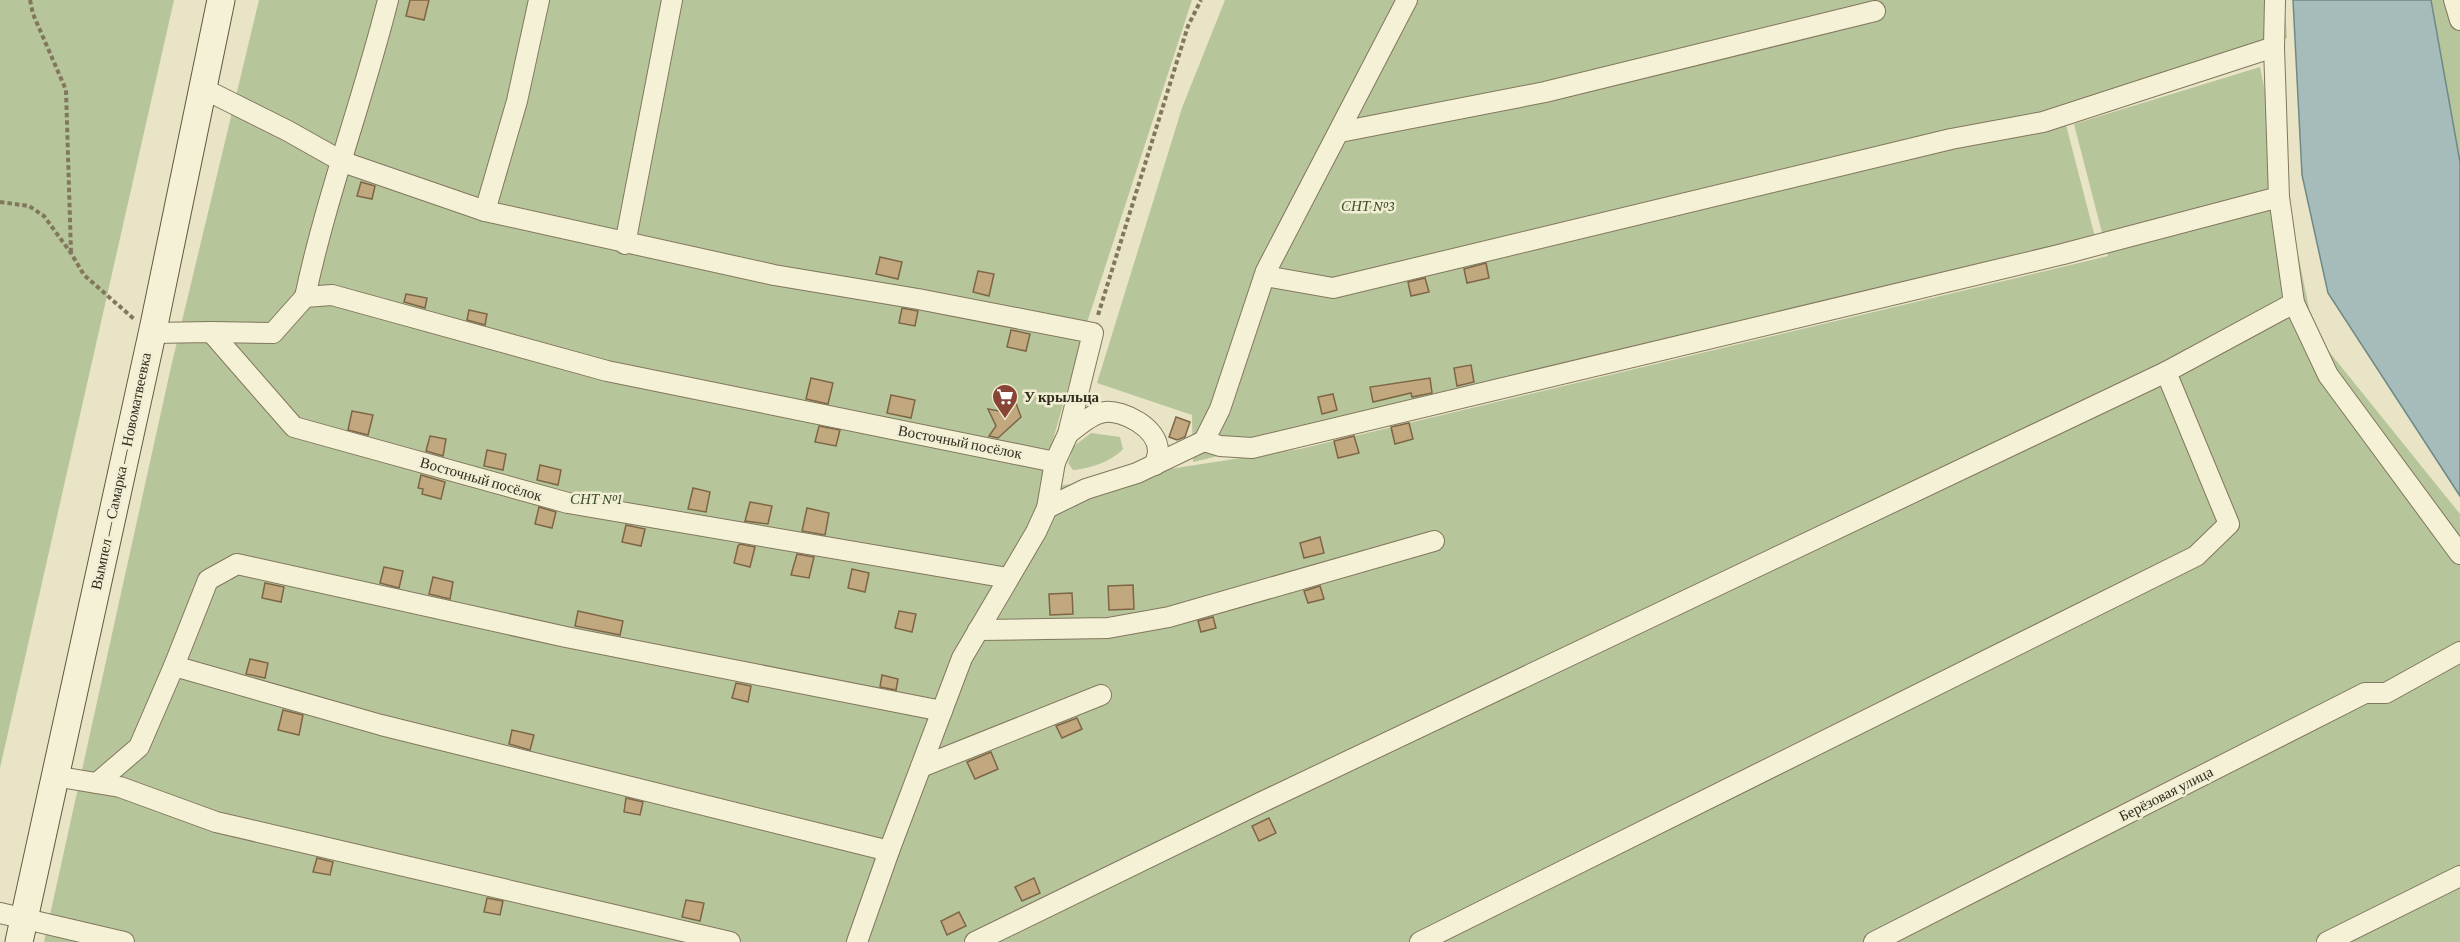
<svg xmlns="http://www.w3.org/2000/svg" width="2460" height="942" font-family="'Crimson Pro',serif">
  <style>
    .green { fill: #b7c59a }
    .water { fill: #a6bcba; stroke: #6e8987; stroke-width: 1.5 }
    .building { fill: #c2a87f; stroke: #7d6646; stroke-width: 1.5 }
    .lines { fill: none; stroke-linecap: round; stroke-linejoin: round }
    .minor-casing { stroke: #81775d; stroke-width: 22 }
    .secondary-casing { stroke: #625840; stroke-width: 29 }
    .path { stroke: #81775d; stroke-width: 4; stroke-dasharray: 4.5 3; stroke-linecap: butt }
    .minor { stroke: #f4f1d7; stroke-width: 20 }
    .secondary { stroke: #f4f1d7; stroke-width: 27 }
    .labels { text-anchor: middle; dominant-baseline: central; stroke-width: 5; stroke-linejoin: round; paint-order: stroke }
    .park-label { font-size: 15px; font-style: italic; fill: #3c4c28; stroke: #f0eed3 }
    .poi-label { font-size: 15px; font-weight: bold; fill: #322c1f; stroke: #f0eed3; text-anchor: start }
    .street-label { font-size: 15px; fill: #322c1f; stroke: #f0eed3 }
  </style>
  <rect width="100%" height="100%" fill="#e8e4c5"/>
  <g class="green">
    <path d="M0,0H174L0,768Z"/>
    <path d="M259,0H1192L1082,338L1039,489L1300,449L2108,256L2074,124L2260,67L2314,333L2460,514V942H44L171,367Z"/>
    <path d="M1225,0H2284L2287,38L2064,117L2096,241L1193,462L1192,415L1097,383L1182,108Z"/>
    <path d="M2431,0H2460V162Z"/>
    <path d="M1091,433L1120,437L1123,449C1112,461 1089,469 1073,470L1068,463L1074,446Z"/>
  </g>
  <path class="water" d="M2293,0H2431L2460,162V496L2328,293L2302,175Z"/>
  <g class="building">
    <path d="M410,0H429L424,20L406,16Z"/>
    <path d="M361,182L375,186L372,199L357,196Z"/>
    <path d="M880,257L902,262L898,279L876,274Z"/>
    <path d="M1486,263L1489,278L1467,283L1464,269Z"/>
    <path d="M978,271L994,274L989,296L973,292Z"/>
    <path d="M1425,278L1429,292L1411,296L1408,282Z"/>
    <path d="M406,294L427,298L425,308L404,302Z"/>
    <path d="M902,308L918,311L915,326L899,323Z"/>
    <path d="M469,310L487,314L485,325L467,320Z"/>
    <path d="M1011,330L1030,334L1026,351L1007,347Z"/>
    <path d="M1471,365L1474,382L1457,386L1454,368Z"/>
    <path d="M811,378L833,383L828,404L806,399Z"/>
    <path d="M1430,378L1432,393L1412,397L1411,393L1373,402L1370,387Z"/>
    <path d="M1333,394L1337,410L1322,414L1318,397Z"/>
    <path d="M891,395L915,400L911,418L887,413Z"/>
    <path d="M1014,398L1021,417L998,438L989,436L996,426L988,409L1005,412Z"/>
    <path d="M352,411L373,415L368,435L348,430Z"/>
    <path d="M1176,417L1190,422L1185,437L1177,440L1169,437Z"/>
    <path d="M1409,423L1413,439L1395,444L1391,427Z"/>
    <path d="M819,426L840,430L836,446L815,442Z"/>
    <path d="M430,436L446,439L443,456L426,451Z"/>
    <path d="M1354,436L1359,453L1338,458L1334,441Z"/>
    <path d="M487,450L506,454L503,470L484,466Z"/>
    <path d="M540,465L561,470L558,485L537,480Z"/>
    <path d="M421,475L445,482L441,499L422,494L423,489L418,488Z"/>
    <path d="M693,488L710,492L706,512L688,509Z"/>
    <path d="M750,502L772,506L768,524L745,521Z"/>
    <path d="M539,507L556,512L552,528L535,524Z"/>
    <path d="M807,508L829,513L825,535L802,531Z"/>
    <path d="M626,525L645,529L641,546L622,542Z"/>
    <path d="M1320,537L1324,553L1304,558L1300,543Z"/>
    <path d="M740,544L755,547L750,567L734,563L738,546Z"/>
    <path d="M797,554L814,557L809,578L791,575Z"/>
    <path d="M384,567L403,571L399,588L380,583Z"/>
    <path d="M852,569L869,573L865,592L848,588Z"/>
    <path d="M433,577L453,582L450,599L429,594Z"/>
    <path d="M265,583L284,587L281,602L262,598Z"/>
    <path d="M1133,585L1134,609L1109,610L1108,586Z"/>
    <path d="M1320,586L1324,599L1308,603L1304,591Z"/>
    <path d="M1072,593L1073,614L1050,615L1049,594Z"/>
    <path d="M578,611L623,621L620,635L575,626Z"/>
    <path d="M899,611L916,614L912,632L895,628Z"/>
    <path d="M1213,617L1216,628L1201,632L1198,621Z"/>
    <path d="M250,659L268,663L265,678L246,674Z"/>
    <path d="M882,675L898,679L896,690L880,687Z"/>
    <path d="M736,683L751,686L748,702L732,698Z"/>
    <path d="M283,710L303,715L299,735L278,730Z"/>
    <path d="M1077,718L1082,729L1062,738L1056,726Z"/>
    <path d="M512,730L534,735L530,750L509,744Z"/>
    <path d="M991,752L998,769L975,779L967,762Z"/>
    <path d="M626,798L643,802L640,815L624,812Z"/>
    <path d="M1269,818L1276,833L1259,841L1252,826Z"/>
    <path d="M317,858L333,862L330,875L313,872Z"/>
    <path d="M1034,878L1040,893L1022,901L1015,887Z"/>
    <path d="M487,898L503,901L500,915L484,912Z"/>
    <path d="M686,900L704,903L700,921L682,917Z"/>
    <path d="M959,912L966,926L947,935L941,921Z"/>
  </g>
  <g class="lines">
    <defs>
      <g id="minor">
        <path d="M2275,0L2274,47L2279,197L2294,303L2328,375L2460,554"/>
        <path d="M2454,0L2460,20"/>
        <path d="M202,88L288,131L343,162L485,211L774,275L918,299L1093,333L1068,434L1055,462"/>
        <path d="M1340,132L1545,92L1875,11"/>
        <path d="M485,211L517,101L539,0"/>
        <path d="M625,244L672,0"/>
        <path d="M1265,276L1333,288L1951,139L2043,122L2274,47"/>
        <path d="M305,297C326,197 363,100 388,0"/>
        <path d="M211,332L273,333L305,297L332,295L607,371L1055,462L1047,508"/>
        <path d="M151,333L211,332L294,427L568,503L1008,578"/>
        <path d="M1068,434C1078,426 1092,413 1105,412C1124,410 1158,428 1158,451C1158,455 1156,460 1155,465"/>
        <path d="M1204,441L1220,446L1252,448L2063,254L2279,197"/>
        <path d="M978,630L1108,628L1169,617L1434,541"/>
        <path d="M174,666L208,580L237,564L566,637L942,711"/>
        <path d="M921,767L1101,695"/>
        <path d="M54,776L120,787L216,822L730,942"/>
        <path d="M97,783L139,747L174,666L381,725L889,851"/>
        <path d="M0,913L124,942"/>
        <path d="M857,942L889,851L962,658L1036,532L1047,508L1086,489L1137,473L1204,441L1220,409L1266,271L1407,0"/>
        <path d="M975,942L1260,803L2166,372L2294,303"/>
        <path d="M1420,942L2196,556L2229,524L2166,372"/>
        <path d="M1874,942L2365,693H2386L2460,652"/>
        <path d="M2327,942L2460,876"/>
      </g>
      <path id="secondary" d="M19,942L154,325L221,0"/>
    </defs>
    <use href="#minor" class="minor-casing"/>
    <use href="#secondary" class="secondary-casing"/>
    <g class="path">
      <path d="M30,0L33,14L66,90L71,253"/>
      <path d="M0,202L29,206L44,216L71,253L84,275L134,319"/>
      <path d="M1098,315L1188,26L1201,0"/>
    </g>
    <use href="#minor" class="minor"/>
    <use href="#secondary" class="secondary"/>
  </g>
  <defs>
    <symbol id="supermarket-pin" viewBox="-11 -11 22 30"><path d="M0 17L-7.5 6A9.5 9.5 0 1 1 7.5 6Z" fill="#884435" stroke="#f0eed3"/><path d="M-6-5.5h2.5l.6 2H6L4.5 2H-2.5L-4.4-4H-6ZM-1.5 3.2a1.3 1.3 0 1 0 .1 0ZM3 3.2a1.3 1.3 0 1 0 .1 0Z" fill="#fff"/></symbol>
  </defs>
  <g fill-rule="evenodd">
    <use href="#supermarket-pin" x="990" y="382" width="30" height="40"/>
  </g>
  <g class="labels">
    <g class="park-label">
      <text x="1368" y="206">СНТ №3</text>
      <text x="596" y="499">СНТ №1</text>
    </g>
    <g class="poi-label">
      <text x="1024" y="397">У крыльца</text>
    </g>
    <g class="street-label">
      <text transform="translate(960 442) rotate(11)">Восточный посёлок</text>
      <text transform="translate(121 471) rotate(-78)">Вымпел — Самарка — Новоматвеевка</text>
      <text transform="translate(481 479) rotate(16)">Восточный посёлок</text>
      <text transform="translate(2166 794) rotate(-27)">Берёзовая улица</text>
    </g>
  </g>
</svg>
